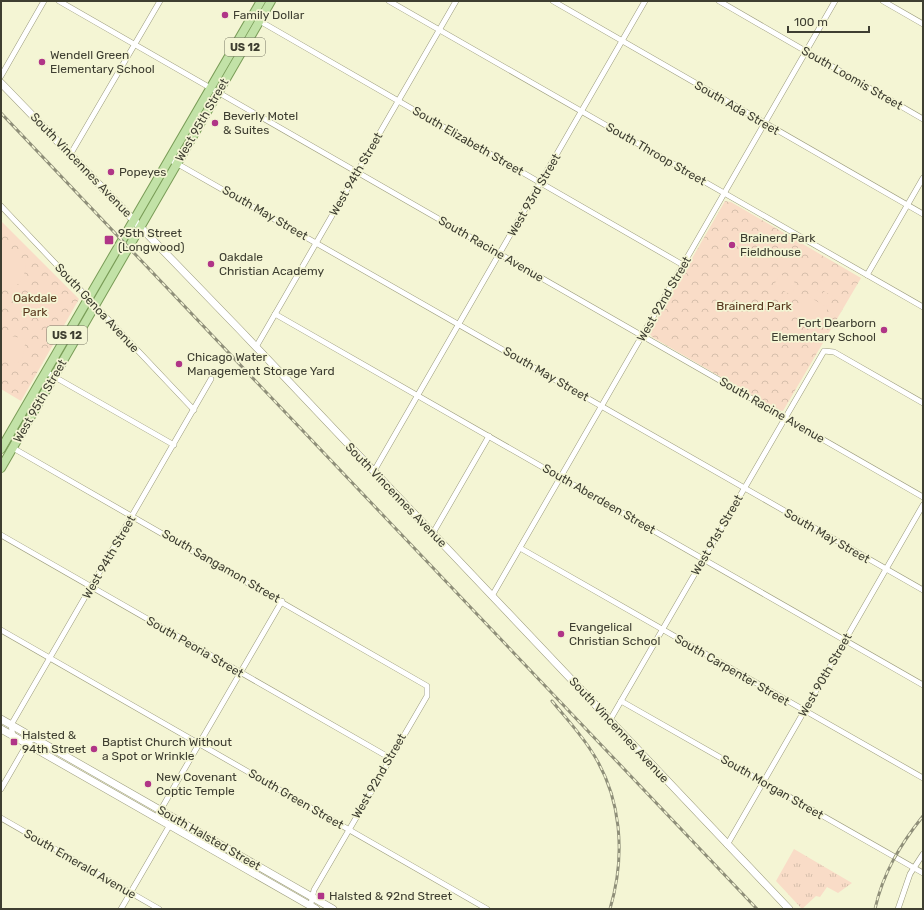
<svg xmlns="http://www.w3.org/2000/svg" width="924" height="910" font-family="Rubik,sans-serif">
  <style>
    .grass { fill: url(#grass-tufts) }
    .park { fill: url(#park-crowns) }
    .garden { fill: #f9dcc7 }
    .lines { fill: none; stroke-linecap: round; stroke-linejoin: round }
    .minor-casing { stroke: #9a9a7c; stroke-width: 6 }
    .secondary-casing { stroke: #9a9a7c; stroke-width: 8 }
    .primary-casing { stroke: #799c57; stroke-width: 10 }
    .minor { stroke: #fff; stroke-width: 5 }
    .secondary { stroke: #fff; stroke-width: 7 }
    .primary { stroke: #c2e2a7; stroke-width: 8 }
    .rail-casing { stroke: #8f8f79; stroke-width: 3 }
    .rail { stroke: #f4f5d4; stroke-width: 1.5; stroke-dasharray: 4.5; stroke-linecap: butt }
    .poi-dot { fill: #b03587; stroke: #f4f5d4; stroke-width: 1.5 }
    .labels { text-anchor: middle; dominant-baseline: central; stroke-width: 3.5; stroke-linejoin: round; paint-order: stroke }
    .shield { fill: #f4f5d4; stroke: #757562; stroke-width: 1 }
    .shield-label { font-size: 11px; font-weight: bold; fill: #3e3e31 }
    .poi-label { font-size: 12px; fill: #3e3e31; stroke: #f4f5d4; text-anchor: start }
    .street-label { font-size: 12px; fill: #3e3e31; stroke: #f4f5d4 }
    .park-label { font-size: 12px; fill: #58371d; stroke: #f4f5d4 }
  </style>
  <defs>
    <pattern id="grass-tufts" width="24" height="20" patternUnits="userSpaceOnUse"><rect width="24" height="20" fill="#f9dcc7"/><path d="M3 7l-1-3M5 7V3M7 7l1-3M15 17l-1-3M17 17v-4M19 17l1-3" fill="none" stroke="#d6beab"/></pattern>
    <pattern id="park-crowns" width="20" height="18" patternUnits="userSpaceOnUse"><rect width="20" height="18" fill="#f9dcc7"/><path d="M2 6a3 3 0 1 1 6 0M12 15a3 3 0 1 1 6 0" fill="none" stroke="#d6beab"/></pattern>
  </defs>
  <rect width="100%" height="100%" fill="#f4f5d4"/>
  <path class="grass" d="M794,849L852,883L838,893L827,887L820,897L816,896L802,909L776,881Z"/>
  <g class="park">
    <path d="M725,201L731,202L861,278L783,411L778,410L652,337L649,333Z"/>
    <path d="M1,221L79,299L21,401L1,389Z"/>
  </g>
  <g class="garden">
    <path d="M4,244L25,262C27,278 17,290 1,290V245Z"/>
    <path d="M780,274L797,284L791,295L774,285Z"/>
    <path d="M821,280L838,289L834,297L817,287Z"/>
    <path d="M46,289L56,292L63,301L59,310L49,316C35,315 30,305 38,293Z"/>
    <path d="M816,290L833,299L828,307L811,297Z"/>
    <path d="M806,295L828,308L816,328L795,316Z"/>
    <path d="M11,336L26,339L22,360L17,363L1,360V339Z"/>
  </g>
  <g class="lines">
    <defs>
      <g id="minor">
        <path d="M59,1L923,497"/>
        <path d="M389,1L923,307"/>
        <path d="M553,1L923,214"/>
        <path d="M719,1L923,119"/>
        <path d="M883,1L923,24"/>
        <path d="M258,20L683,265"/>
        <path d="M1,76L44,1"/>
        <path d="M70,155L160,1"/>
        <path d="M169,159L923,590"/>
        <path d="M1,206L194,410"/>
        <path d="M867,275L923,178"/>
        <path d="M275,314L923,685"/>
        <path d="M256,347L456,1"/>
        <path d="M46,372L174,445"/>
        <path d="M13,448L427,686V696L314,890L310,908"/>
        <path d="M374,471L645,1"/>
        <path d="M433,533L489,436"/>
        <path d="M1,535L390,758"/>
        <path d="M520,548L923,778"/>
        <path d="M492,596L835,1"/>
        <path d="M1,630L487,909"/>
        <path d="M621,701L923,873"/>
        <path d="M610,720L824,351L834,352L923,403"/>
        <path d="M13,736L11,725L211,379"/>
        <path d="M1,789L27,744L34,738"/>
        <path d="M1,818L159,909"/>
        <path d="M156,818L282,601"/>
        <path d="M727,845L923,505"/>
        <path d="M121,909L171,823"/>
        <path d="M898,909L910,874L923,854"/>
      </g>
      <g id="secondary">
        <path d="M1,83L240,330L789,909"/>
        <path d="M1,719L333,909"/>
        <path d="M1,729L316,909"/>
      </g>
      <g id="primary">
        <path d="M1,449L261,1"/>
        <path d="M1,468L271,1"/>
      </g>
    </defs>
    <use href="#minor" class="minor-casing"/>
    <use href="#secondary" class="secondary-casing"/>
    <use href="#primary" class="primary-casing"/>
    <use href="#minor" class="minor"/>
    <use href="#secondary" class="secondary"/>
    <use href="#primary" class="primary"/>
    <defs>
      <g id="rail">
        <path d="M1,113L757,909"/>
        <path d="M552,701C565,717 579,732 590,749C622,796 626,855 610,909"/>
        <path d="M875,909C883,873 900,845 923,816"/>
      </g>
    </defs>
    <use href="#rail" class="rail-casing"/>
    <use href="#rail" class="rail"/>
  </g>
  <g class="poi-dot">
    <circle cx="225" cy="15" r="4"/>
    <circle cx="42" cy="62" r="4"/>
    <circle cx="215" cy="123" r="4"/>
    <circle cx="111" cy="172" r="4"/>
    <rect x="104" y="235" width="10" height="10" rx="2"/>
    <circle cx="732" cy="245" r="4"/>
    <circle cx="211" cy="264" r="4"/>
    <circle cx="884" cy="330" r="4"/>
    <circle cx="179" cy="364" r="4"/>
    <circle cx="561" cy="634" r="4"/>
    <rect x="10" y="738" width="8" height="8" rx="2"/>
    <circle cx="94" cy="749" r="4"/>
    <circle cx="148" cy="784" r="4"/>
    <rect x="317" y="892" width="8" height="8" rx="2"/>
  </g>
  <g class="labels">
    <g class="shield">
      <rect x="225" y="38" width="40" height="18" rx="3"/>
      <rect x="47" y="326" width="40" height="18" rx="3"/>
    </g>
    <g class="shield-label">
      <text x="245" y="47">US 12</text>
      <text x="67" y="335">US 12</text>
    </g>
    <g class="poi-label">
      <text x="233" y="15">Family Dollar</text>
      <text x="50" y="55">Wendell Green<tspan x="50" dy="14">Elementary School</tspan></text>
      <text x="223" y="116">Beverly Motel<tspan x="223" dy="14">&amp; Suites</tspan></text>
      <text x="119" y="172">Popeyes</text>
      <text x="118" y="233">95th Street<tspan x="118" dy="14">(Longwood)</tspan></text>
      <text x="740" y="238">Brainerd Park<tspan x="740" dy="14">Fieldhouse</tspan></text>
      <text x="219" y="257">Oakdale<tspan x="219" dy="14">Christian Academy</tspan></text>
      <text x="876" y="323" text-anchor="end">Fort Dearborn<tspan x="876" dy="14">Elementary School</tspan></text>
      <text x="187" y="357">Chicago Water<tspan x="187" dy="14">Management Storage Yard</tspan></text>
      <text x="569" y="627">Evangelical<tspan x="569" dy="14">Christian School</tspan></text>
      <text x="22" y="735">Halsted &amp;<tspan x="22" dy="14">94th Street</tspan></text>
      <text x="102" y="742">Baptist Church Without<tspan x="102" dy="14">a Spot or Wrinkle</tspan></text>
      <text x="156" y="777">New Covenant<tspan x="156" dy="14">Coptic Temple</tspan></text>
      <text x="329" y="896">Halsted &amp; 92nd Street</text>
    </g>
    <g class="street-label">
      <text transform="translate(852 78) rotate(30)">South Loomis Street</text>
      <text transform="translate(737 108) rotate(30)">South Ada Street</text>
      <text transform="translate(202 120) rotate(-60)">West 95th Street</text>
      <text transform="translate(468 141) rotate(30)">South Elizabeth Street</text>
      <text transform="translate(656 154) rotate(30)">South Throop Street</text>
      <text transform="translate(81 165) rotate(46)">South Vincennes Avenue</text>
      <text transform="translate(356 174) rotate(-60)">West 94th Street</text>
      <text transform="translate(534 195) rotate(-60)">West 93rd Street</text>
      <text transform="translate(265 213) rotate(30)">South May Street</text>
      <text transform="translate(491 249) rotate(30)">South Racine Avenue</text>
      <text transform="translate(664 299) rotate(-60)">West 92nd Street</text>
      <text transform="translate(97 308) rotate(47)">South Genoa Avenue</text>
      <text transform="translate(546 374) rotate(30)">South May Street</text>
      <text transform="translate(40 401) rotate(-60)">West 95th Street</text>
      <text transform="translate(772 410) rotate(30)">South Racine Avenue</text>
      <text transform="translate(396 495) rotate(46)">South Vincennes Avenue</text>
      <text transform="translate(599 499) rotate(30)">South Aberdeen Street</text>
      <text transform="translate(717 535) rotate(-60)">West 91st Street</text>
      <text transform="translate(827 536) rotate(30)">South May Street</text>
      <text transform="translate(109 557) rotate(-60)">West 94th Street</text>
      <text transform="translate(221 566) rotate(30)">South Sangamon Street</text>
      <text transform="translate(195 647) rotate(30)">South Peoria Street</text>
      <text transform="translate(732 670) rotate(30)">South Carpenter Street</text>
      <text transform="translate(825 675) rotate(-60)">West 90th Street</text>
      <text transform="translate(619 730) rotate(47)">South Vincennes Avenue</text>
      <text transform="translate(379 776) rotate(-60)">West 92nd Street</text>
      <text transform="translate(772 787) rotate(30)">South Morgan Street</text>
      <text transform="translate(296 799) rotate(30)">South Green Street</text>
      <text transform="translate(209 838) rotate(30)">South Halsted Street</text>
      <text transform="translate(80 864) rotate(30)">South Emerald Avenue</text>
    </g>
    <g class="park-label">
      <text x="35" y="298">Oakdale<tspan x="35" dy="14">Park</tspan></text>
      <text x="754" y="306">Brainerd Park</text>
    </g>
  </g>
  <rect width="924" height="910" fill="none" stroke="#3e3e31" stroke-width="4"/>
  <path d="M788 26v6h81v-6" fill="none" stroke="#3e3e31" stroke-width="2"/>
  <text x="794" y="26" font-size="12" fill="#3e3e31" stroke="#f4f5d4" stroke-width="3" paint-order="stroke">100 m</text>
</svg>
